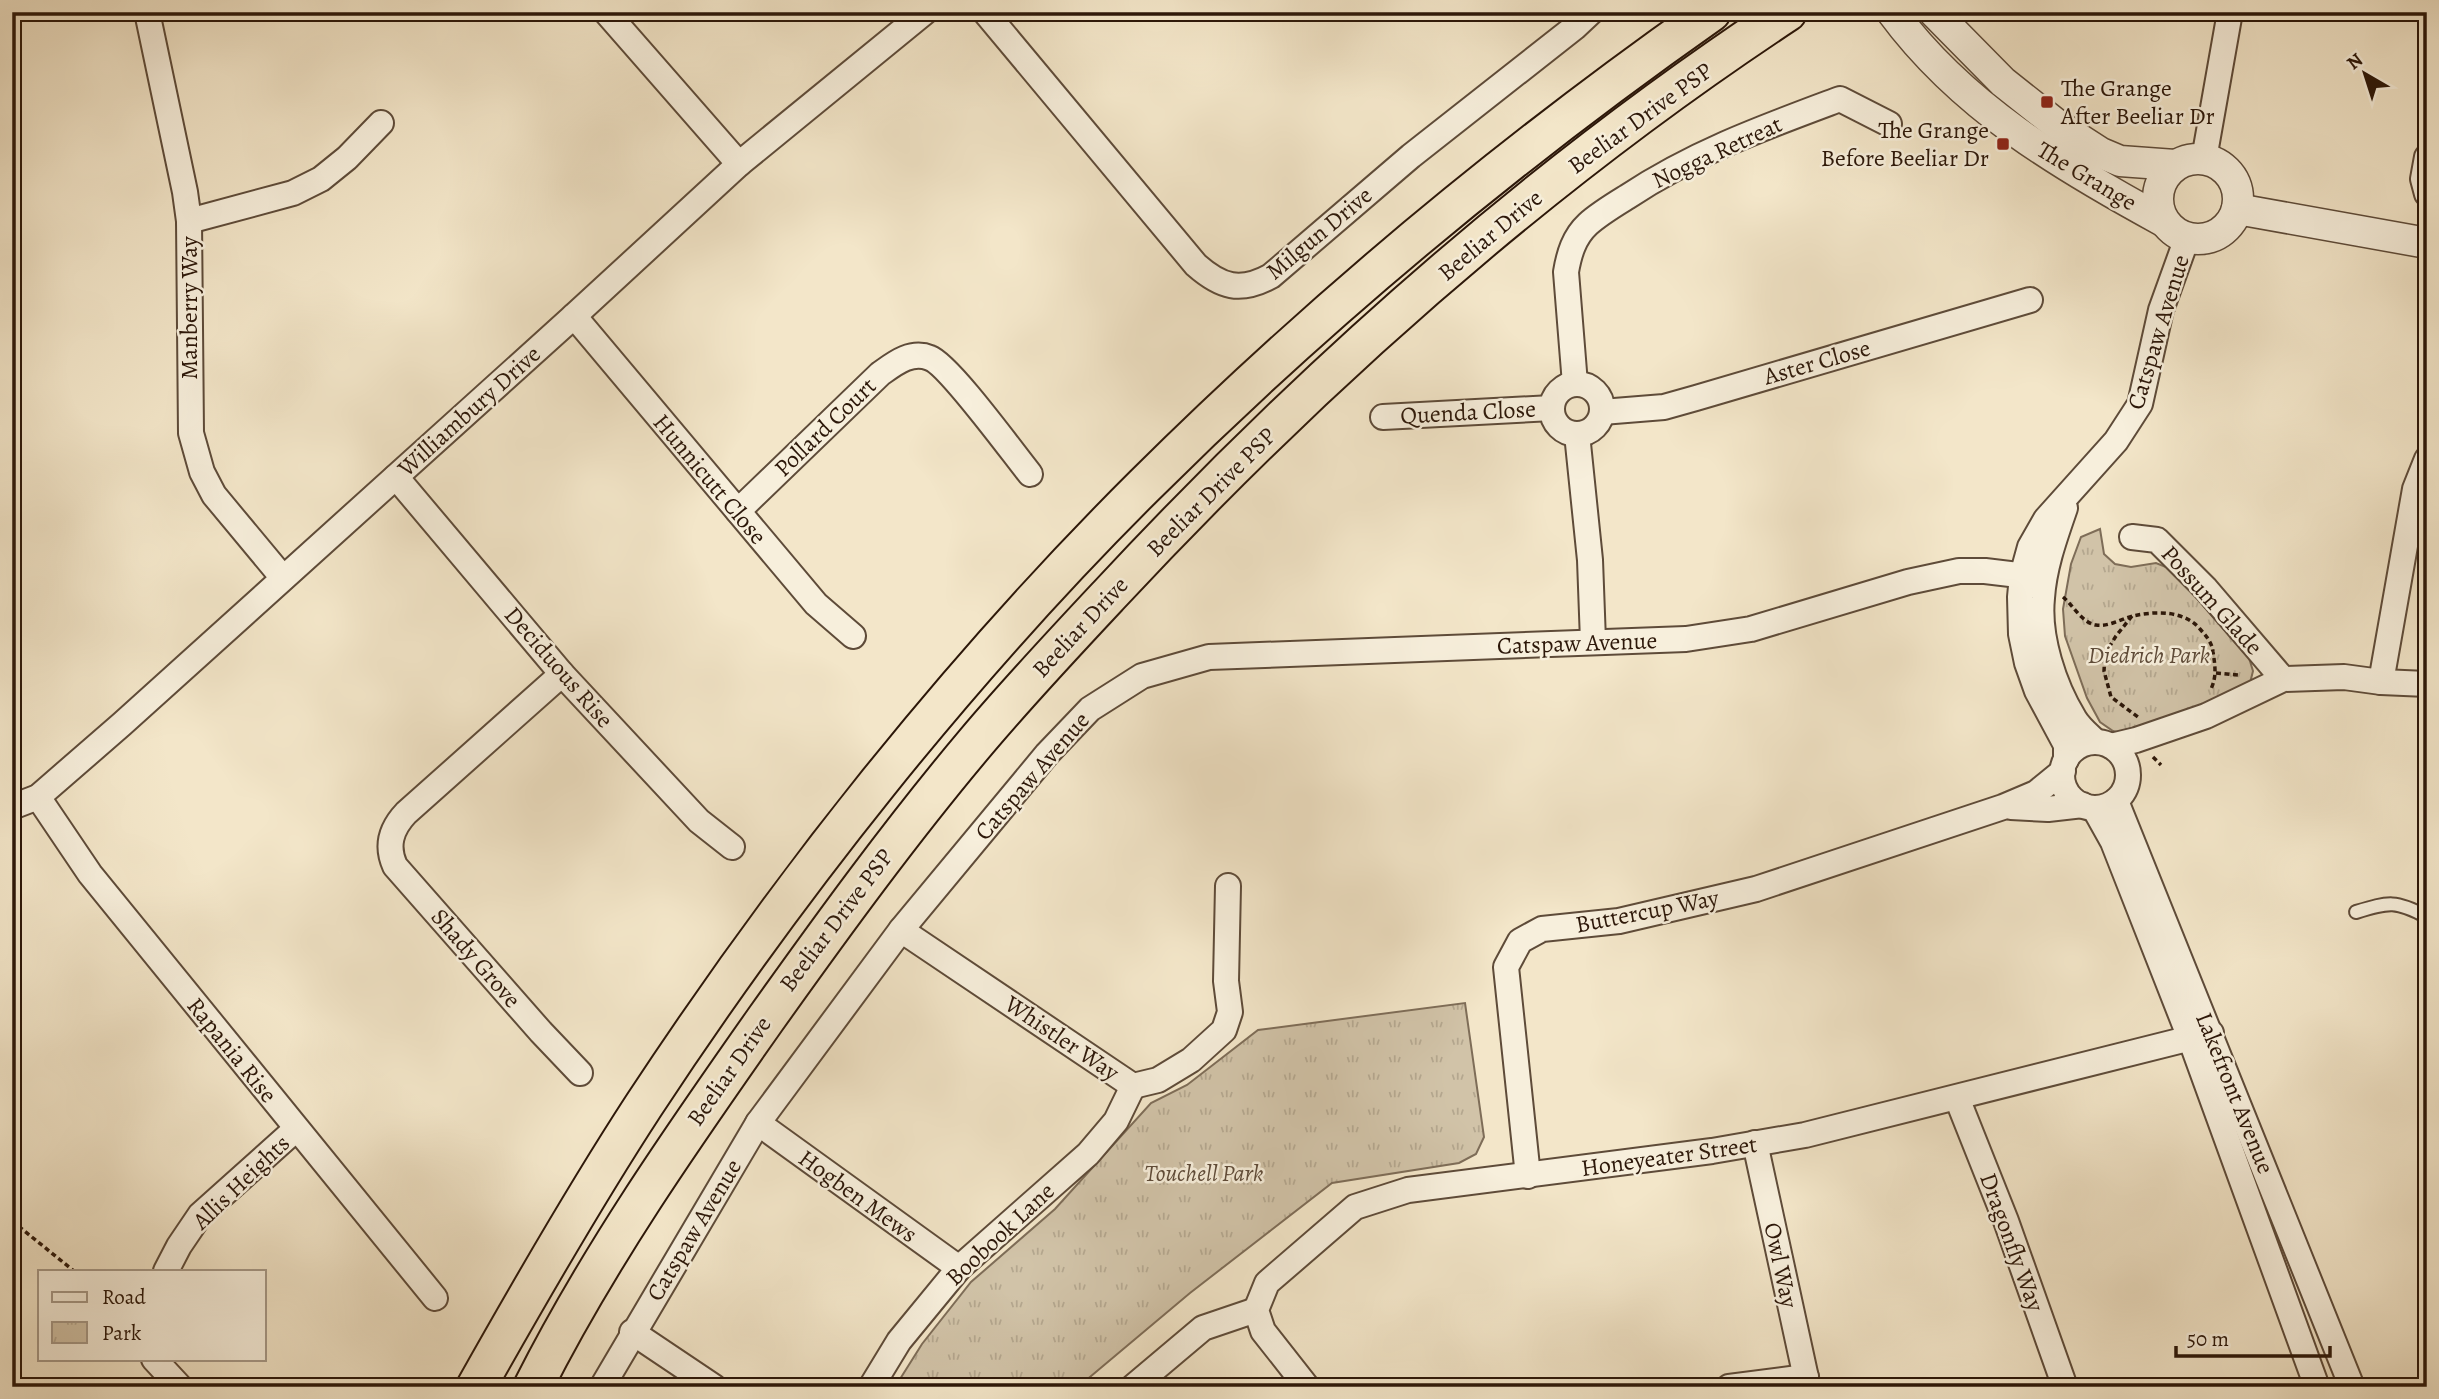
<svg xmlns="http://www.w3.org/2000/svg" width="2439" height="1399" font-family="Alegreya,serif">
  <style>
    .park { fill: url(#park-tufts); stroke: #7e6d58; stroke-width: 2 }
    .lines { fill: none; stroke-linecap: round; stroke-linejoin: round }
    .service-casing { stroke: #5e4b39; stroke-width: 16 }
    .minor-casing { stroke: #5e4b39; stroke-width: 28 }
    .tertiary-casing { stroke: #5e4b39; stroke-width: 33 }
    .trunk-casing { stroke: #2c1709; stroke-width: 42 }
    .path { stroke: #2c1709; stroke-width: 3.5; stroke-dasharray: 5 3.5; stroke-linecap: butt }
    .service { stroke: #f7efdc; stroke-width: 12 }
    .minor { stroke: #f7efdc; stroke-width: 24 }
    .tertiary { stroke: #f7efdc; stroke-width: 30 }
    .trunk { stroke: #f3e6c9; stroke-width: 38 }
    .poi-dot { fill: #8f2418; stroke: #f7efdc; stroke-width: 2.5 }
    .labels { text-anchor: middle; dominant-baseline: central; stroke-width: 5; stroke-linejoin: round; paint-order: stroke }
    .poi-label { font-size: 24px; fill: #2c1709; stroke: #f7efdc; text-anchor: start }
    .street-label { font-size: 24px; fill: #2c1709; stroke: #f7efdc }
    .park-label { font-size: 24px; font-style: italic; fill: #5e4b39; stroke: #f7efdc }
  </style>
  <defs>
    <pattern id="park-tufts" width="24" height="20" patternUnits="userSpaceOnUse" patternTransform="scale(1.75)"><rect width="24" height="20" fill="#d1c3a8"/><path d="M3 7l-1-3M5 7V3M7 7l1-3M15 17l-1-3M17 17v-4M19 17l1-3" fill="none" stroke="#b4a78f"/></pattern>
  </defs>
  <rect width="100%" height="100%" fill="#f3e6c9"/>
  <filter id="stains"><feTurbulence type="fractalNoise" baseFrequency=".00286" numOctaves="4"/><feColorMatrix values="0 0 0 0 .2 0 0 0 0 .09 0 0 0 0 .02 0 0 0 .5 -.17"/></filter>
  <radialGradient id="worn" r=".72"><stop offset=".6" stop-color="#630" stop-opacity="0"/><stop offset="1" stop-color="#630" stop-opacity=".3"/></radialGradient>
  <g class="park">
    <path d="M2100,529L2104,554L2115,564L2131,567L2156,563L2171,569L2249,658L2253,671L2250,683L2137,737L2113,731L2100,722L2087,698L2065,636L2063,609L2071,564L2081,537Z"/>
    <path d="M1465,1003L1484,1137L1476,1154L1459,1163L1332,1183L1190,1293L1078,1387H895L922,1344L971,1282L1055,1209L1151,1103L1187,1085L1258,1030Z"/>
  </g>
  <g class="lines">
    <defs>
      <path id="service" d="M2356,912C2389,902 2396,900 2427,917"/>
      <g id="minor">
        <path d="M147,12L185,192L189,221L191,433L202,472L214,495L283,578"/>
        <path d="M606,12L739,164"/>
        <path d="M985,12L1196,265C1221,287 1240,293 1271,276L1411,156L1575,27L1591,12"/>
        <path d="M2427,157L2423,179L2427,194"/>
        <path d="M2204,159L2230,12"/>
        <path d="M189,221L293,193L321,179L347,158L381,123"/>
        <path d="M574,316L816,604L853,636"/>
        <path d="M1575,384L1566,272C1569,254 1574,237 1588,224C1599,214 1614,205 1627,197C1695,152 1765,127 1840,99L1889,124"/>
        <circle cx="1577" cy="409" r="25"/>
        <path d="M1602,412L1664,407L1696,398L2030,300"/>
        <path d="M1383,417L1552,408"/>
        <path d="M1577,434L1590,560L1593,641"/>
        <path d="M396,477L562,674L699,821L732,847"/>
        <path d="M2065,508C2055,537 2044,567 2042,598C2038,637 2054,685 2074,718C2079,727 2089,735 2096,742"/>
        <path d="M738,511L880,374C894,364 911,350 930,358C949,365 1013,453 1030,474"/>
        <path d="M2132,537L2157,540L2206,589L2283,679"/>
        <path d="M562,674L406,813C391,829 386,846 395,866L541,1032L580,1073"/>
        <path d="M2381,682L2415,489L2427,459"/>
        <circle cx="2095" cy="775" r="33"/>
        <path d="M2111,746L2136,740L2206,716L2283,679L2344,677L2381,682L2427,684"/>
        <path d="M2066,760V745L2037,691L2027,663L2021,634L2020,597L2022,576L2030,547L2046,519L2116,441L2140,404L2161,310L2187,238"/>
        <path d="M38,797L90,874L435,1298"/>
        <path d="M2116,801L2352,1387"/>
        <path d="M12,807L38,797L122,724L574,316L739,164L925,12"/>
        <path d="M2011,807L2048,809L2083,805"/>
        <path d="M2094,808L2113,842L2190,1038L2317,1387"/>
        <path d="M901,930L1133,1086L1158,1080L1191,1060L1224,1030L1230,1012L1226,981L1228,886"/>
        <path d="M1957,1098L2006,1221L2065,1387"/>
        <path d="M758,1123L959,1268"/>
        <path d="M1755,1143L1808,1387"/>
        <path d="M1528,1176L1506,967L1520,941L1542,929L1619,921L1756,889L2003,807L2036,793L2063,771"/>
        <path d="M166,1271L179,1246L200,1215L296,1129"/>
        <path d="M632,1332L714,1387"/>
        <path d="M154,1359L180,1387"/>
        <path d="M602,1387L758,1123L901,930L1047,754L1090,709L1142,676L1209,657L1686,639L1751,629L1908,582L1959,571H1985L2044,578"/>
        <path d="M871,1387L899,1341L959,1268L1088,1154L1116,1121L1133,1086"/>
        <path d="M1133,1387L1203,1328L1256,1310"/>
        <path d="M1307,1387L1263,1331L1256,1310L1267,1283L1355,1207L1408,1190L1712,1151L1805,1135L2211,1033"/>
        <path d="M1729,1387L1806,1377"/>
      </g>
      <g id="tertiary">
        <path d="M1892,12C1962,107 2062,166 2163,221"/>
        <path d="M1934,12L2003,82L2056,124L2101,153L2120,161L2175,165"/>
        <circle cx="2198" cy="199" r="40"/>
        <path d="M2237,209L2427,243"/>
      </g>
      <g id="trunk">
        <path d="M476,1387C530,1291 584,1197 644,1105C788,886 958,671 1144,486C1319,312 1509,154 1711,12"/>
        <path d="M533,1387C598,1258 682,1138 765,1020C832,926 901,831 976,742C1018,692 1064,643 1109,595C1312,377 1538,176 1787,12"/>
      </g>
    </defs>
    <use href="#service" class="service-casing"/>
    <use href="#minor" class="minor-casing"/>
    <use href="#tertiary" class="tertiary-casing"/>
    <use href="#trunk" class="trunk-casing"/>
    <g class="path">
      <path d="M2063,597C2073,605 2082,623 2096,625C2109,627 2121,619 2133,616C2155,611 2184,610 2200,629C2206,636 2212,642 2213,652C2215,665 2217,676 2211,689"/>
      <path d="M2132,616L2116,636L2105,654L2104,671L2111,697L2138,717"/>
      <path d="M2216,673L2238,675"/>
      <path d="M2153,757L2161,765"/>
      <path d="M12,1221L74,1271"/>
    </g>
    <use href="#service" class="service"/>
    <use href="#minor" class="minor"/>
    <use href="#tertiary" class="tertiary"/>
    <use href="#trunk" class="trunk"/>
  </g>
  <g class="poi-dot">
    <rect x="2040" y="95" width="14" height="14" rx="3.5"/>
    <rect x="1996" y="137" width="14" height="14" rx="3.5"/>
  </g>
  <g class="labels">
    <g class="poi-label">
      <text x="2061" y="88">The Grange<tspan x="2061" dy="28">After Beeliar Dr</tspan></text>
      <text x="1989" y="130" text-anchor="end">The Grange<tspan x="1989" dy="28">Before Beeliar Dr</tspan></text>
    </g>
    <g class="street-label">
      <text transform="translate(1640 118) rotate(-36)">Beeliar Drive PSP</text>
      <text transform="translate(1717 152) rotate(-25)">Nogga Retreat</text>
      <text transform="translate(2087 176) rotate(31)">The Grange</text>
      <text transform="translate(1319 233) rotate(-40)">Milgun Drive</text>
      <text transform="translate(1490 235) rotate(-40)">Beeliar Drive</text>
      <text transform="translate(189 308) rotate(-90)">Manberry Way</text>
      <text transform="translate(2158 332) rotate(-73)">Catspaw Avenue</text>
      <text transform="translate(1817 362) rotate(-16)">Aster Close</text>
      <text transform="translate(469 411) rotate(-42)">Williambury Drive</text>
      <text transform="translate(1468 412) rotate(-3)">Quenda Close</text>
      <text transform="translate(825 427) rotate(-44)">Pollard Court</text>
      <text transform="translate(710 479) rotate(50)">Hunnicutt Close</text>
      <text transform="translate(1211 492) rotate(-45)">Beeliar Drive PSP</text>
      <text transform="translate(2212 600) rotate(48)">Possum Glade</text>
      <text transform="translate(1080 627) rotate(-47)">Beeliar Drive</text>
      <text transform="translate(1577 643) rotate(-2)">Catspaw Avenue</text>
      <text transform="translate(559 667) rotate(49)">Deciduous Rise</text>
      <text transform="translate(1032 776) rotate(-49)">Catspaw Avenue</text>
      <text transform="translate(1647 911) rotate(-11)">Buttercup Way</text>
      <text transform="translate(836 920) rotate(-53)">Beeliar Drive PSP</text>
      <text transform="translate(476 958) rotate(49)">Shady Grove</text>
      <text transform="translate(1062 1038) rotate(34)">Whistler Way</text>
      <text transform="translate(232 1050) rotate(51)">Rapania Rise</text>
      <text transform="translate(729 1071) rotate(-55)">Beeliar Drive</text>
      <text transform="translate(2235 1093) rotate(68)">Lakefront Avenue</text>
      <text transform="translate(1669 1156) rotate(-8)">Honeyeater Street</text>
      <text transform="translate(241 1182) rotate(-44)">Allis Heights</text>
      <text transform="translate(858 1196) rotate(36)">Hogben Mews</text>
      <text transform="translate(694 1230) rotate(-59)">Catspaw Avenue</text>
      <text transform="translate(1000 1234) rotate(-43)">Boobook Lane</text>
      <text transform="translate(2012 1242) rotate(70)">Dragonfly Way</text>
      <text transform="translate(1781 1265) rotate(78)">Owl Way</text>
    </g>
    <g class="park-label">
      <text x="2149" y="655">Diedrich Park</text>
      <text x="1204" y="1173">Touchell Park</text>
    </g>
  </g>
  <rect width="2439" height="1399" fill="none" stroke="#f3e6c9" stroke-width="42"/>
  <rect x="14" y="14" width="2411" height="1371" fill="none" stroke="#2c1709" stroke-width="3.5"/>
  <rect x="21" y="21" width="2397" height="1357" fill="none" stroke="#2c1709" stroke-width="2"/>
  <rect x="38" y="1270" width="228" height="91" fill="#f7efdc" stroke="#a69988" stroke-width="2"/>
  <rect x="52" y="1292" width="35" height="10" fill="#f7efdc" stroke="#a69988" stroke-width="2"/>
  <text x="102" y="1304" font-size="21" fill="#2c1709">Road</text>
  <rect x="52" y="1322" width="35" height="21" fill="url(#park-tufts)" stroke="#a69988" stroke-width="2"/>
  <text x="102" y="1340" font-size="21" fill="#2c1709">Park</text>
  <g transform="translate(2365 74) rotate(321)" stroke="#f7efdc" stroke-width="5" paint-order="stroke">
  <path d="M0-5L12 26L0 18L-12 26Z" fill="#2c1709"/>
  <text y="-10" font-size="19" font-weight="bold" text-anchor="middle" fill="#2c1709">N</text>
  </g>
  <path d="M2176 1346v10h154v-10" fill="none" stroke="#2c1709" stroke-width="3.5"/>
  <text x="2187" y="1346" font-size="21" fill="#2c1709" stroke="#f7efdc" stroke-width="5" paint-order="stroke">50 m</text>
  <rect width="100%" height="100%" filter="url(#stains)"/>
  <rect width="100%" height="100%" fill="url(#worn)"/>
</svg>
